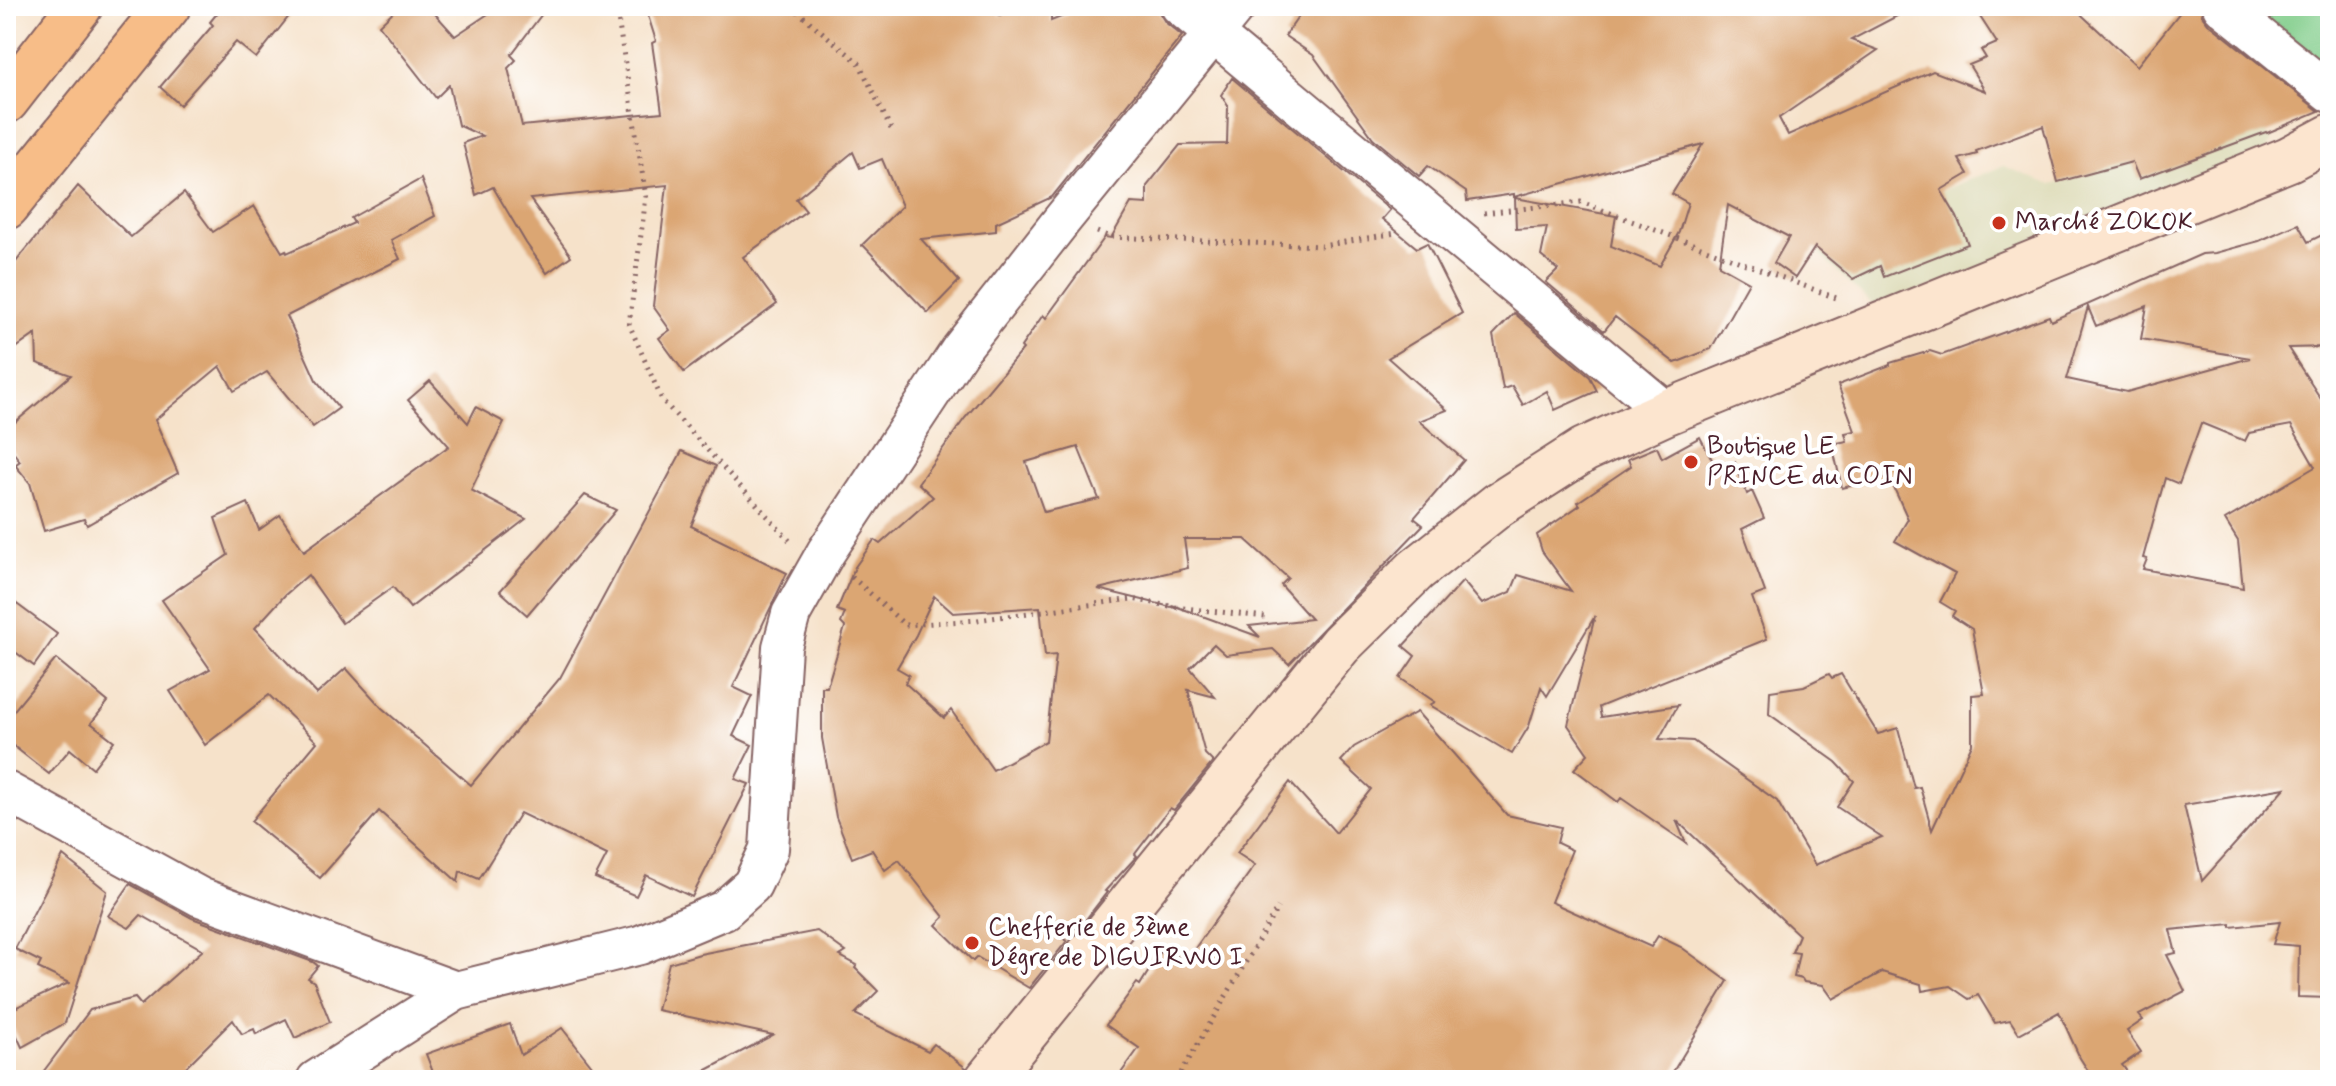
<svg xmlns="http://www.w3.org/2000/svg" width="2336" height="1086" font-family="Mynerve,sans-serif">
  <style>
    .built { fill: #dfddbb }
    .green { fill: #83ce8c; stroke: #66765c; stroke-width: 2 }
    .building { fill: #dba673; fill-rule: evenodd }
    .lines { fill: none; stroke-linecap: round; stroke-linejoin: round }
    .street-casing { stroke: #866363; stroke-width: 42 }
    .secondary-casing { stroke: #866363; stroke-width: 48 }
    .primary-casing { stroke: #866363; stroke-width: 48 }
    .path { stroke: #866363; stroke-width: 5; stroke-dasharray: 2 6; stroke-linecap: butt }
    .street { stroke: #fff; stroke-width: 38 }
    .secondary { stroke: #fce5cf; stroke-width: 44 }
    .primary { stroke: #f7bd88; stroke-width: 44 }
    .poi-dot { fill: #c8321e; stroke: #fff; stroke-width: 3 }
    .labels { text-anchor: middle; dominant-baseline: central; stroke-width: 8; stroke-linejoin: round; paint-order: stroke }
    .poi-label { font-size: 26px; fill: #4a1f2b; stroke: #fff; text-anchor: start }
  </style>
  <rect width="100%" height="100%" fill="#fff"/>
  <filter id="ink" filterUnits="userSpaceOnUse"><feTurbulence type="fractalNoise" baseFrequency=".0125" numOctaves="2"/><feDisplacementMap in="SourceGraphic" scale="16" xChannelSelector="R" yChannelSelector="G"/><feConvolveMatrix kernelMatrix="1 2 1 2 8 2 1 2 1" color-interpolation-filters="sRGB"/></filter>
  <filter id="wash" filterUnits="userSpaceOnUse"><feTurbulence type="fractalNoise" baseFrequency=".006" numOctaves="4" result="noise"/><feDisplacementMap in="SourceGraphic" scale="32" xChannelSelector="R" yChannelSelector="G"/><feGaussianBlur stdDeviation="1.8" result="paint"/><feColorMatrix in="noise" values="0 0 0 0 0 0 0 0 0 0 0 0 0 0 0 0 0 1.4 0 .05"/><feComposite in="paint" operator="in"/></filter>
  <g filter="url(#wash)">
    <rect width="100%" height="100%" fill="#f6e2ca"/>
    <path class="built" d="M2251,111L2272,141L2253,166L1876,308L1819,254L1922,206L1943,190L2003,166L2051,185L2084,176L2152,137Z"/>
    <path class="green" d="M2230,6H2330V86Z"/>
    <g id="blocks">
      <g class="building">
        <path d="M223,6H297L256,58L236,42L180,105L160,87L213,25L210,22Z"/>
        <path d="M399,6H428L455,36L500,6H548L511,55L516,60L508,68L522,126L662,112L652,43L656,41L645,6H995L1000,16L1017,6H1051V21L1089,6H1159L1160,14L1165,22L1182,36L1052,197L996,223V231L921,239L959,281L928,313L863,245L861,246L902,206L882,159L860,168L853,152L796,199L806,211L743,257L777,304L684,372L659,338L670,330L653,306L667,185L530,199L571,256L547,273L526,243L493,187L476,195L463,143L482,136L458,125L449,85L436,98L379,25Z"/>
        <path d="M1306,6H1916L1851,40L1878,50L1779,118L1788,135L1933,71L1985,91L1969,65L1986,58L1981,50L1997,43L1973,6H2072L2137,66L2185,6H2201L2202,15L2208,23L2319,111L2267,133L2266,132L2139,179L2132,162L2058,182L2043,126L1976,151L1977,154L1959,159L1968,174L1941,190L1957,217L1968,244L1884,277L1880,266L1853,279L1815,247L1795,278L1774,263L1789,237L1728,205L1719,265L1749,282L1711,349L1675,363L1615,317L1604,331L1546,282L1558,270L1541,256L1547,227L1516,229L1515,198L1616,216L1611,246L1660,266L1679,232L1688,203L1672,194L1703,144L1514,197V194L1467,201L1466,192L1428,166L1419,176L1373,138L1313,55L1285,36Z"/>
        <path d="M1232,78L1390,210L1382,219L1417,248L1427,243L1462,313L1388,358L1447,410L1419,421L1464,460L1414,518L1423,525L1289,664L1273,649L1226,655L1214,644L1190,668L1215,697L1188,690L1205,754L1213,762L1174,810L1170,808L1135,854L1137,856L1105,891L1107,892L1083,923L1061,937L1067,941L1029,988L977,957L973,961L936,925L944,917L899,860L885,870L872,850L852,858L836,817L822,738V687H827L845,627L841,623L845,613L837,610L855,567L874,540L880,544L933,497L918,483L965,418L1023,349L1021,347L1043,315L1046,318L1105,237L1111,238L1131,203L1147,204V186L1180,145L1227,144L1228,106L1221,95ZM1078,447L1099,499L1044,512L1026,462ZM1184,539H1245L1288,578L1281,585L1311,619L1249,626L1260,637L1172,605L1175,608L1098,589L1188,568ZM934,596L953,613L1040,607L1045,656L1056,655L1046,741L993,770L951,710L944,718L905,683L909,675L897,668L916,635Z"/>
        <path d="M421,179L435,216L391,240L400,259L287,316L316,380L339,408L313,427L267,372L234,391L220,366L155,420L178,473L87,525L84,519L44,531L30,483L15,465L20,461L6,443V430L71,375L37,363L36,334L6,355V274L78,186L131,237L184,193L213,232L254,206L282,252L286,250L287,253L354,223L351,218Z"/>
        <path d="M2298,224L2308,242L2330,231V347L2288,348L2330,413V998L2298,997L2299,946L2273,944L2280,922L2231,927V924L2170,930L2176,953L2167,955L2185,991L2139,1015L2143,1020L2127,1031L2141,1052L2122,1065L2134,1080H2094L2080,1058L2059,1012L2019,1034L2010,1020L1995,1023L1978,995L1969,999L1950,986L1922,991L1921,984L1882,972L1833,999L1823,985L1804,982L1802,979L1794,977L1799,953L1792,952L1799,935L1676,820L1686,843L1621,798L1618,802L1574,769L1588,754L1568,725L1595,616L1547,696L1541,687L1529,726L1512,754L1430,705L1435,702L1400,678L1415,656L1403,646L1463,581L1482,604L1511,592L1518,575L1571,591L1542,551L1537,535L1580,505L1578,502L1631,466L1628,459L1657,447L1662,458L1700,437L1717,469L1735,462L1747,494L1752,491L1764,518L1742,529L1765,592L1752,597L1767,639L1599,707L1601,717L1678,705L1659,739L1693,741L1777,801L1815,865L1882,837L1837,807L1854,781L1836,762L1769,714L1770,691L1804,686L1829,674L1832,678L1841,674L1878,734L1898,728L1914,788L1920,787L1932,830L1972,744V695L1984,694L1972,629L1952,616L1955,611L1940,602L1955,574L1895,541L1908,519L1889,477L1842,488L1832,444L1847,441L1845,433L1855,431L1838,385L1890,365V363L1930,351L1942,355L2049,316L2051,321L2202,254L2215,253L2259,241ZM2147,306L2141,339L2250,358L2127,392L2067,379L2088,307L2096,326ZM2201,423L2245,441L2249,433L2291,425L2315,467L2225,520L2238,541L2243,588L2143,569L2147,559L2143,558L2165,478L2179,484ZM2285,788L2202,881L2184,805Z"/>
        <path d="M1514,313L1590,377L1597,391L1555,410L1547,391L1523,405L1512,386L1503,389L1493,335Z"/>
        <path d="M430,381L468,423L476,407L504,422L471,490L526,519L410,608L393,587L342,623L308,575L285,595L255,628L317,694L346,668L382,708L471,785L560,678L682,451L716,466L691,526L787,573L733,687L752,696L733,736L752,745L735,779L749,784L692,897L646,875L636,896L595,878L607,855L520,813L479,879L460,871L458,882L379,811L320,878L251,821L317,742L269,695L205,745L170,691L210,669L162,600L228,555L215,518L248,503L259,530L280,515L304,551L449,446L408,400Z"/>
        <path d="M585,495L616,510L527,615L500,591Z"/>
        <path d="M6,596L57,634L34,666L6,645Z"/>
        <path d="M56,659L108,702L91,723L114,741L93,768L70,749L49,774L6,740V720Z"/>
        <path d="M1417,712L1507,815L1561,827L1557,843L1572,850L1551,902L1651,947L1658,936L1681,947L1728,981L1668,1080H1116L1139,1048L1106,1025L1137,983L1140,985L1163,948L1185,962L1255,865L1237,853L1290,782L1336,833L1371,789L1341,761L1354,747Z"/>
        <path d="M63,856L107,891L65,1023L22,1047L6,1012L69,983L38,968L41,962L15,949Z"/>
        <path d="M130,884L192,918L313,962L318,966L308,978L314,982L330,1022L295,1038L286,1019L256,1034L254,1029L242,1034L233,1020L185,1068L191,1080H37L90,1010L135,998L141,1005L203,950L141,915L129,928L108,916Z"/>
        <path d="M817,931L846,952L840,956L857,965L855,968L878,991L855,1014L928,1051L934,1044L966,1068L963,1080H688L773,1035L657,1010L669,963L700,954Z"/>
        <path d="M510,1024L521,1055L562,1028L603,1080H436L426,1054Z"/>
      </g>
    </g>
  </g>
  <g filter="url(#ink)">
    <use href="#blocks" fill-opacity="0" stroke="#866363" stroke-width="2"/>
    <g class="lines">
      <defs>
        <g id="street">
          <path d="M1180,6L1667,412"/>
          <path d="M2222,6L2330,93"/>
          <path d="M6,791L200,897L456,991"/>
          <path d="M316,1080L456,991L640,945L724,910L752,885L769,849L782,647L791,614L826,552L960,350L1062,220L1236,6"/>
        </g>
        <path id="secondary" d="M987,1080L1340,645L1416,570L1498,505L1584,450L1667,412L2289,159L2330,137"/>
        <g id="primary">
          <path d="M6,101L80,6"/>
          <path d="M6,207L168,6"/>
        </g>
      </defs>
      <use href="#street" class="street-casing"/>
      <use href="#secondary" class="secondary-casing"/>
      <use href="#primary" class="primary-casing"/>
      <g class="path">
        <path d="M616,6L646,197L629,324L662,400L790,541"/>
        <path d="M791,6L859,63L893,133"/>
        <path d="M1484,213L1581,202L1839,299"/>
        <path d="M1097,232L1110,237L1322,246L1396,233"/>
        <path d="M852,577L905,625L977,620L1132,599L1175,607L1265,617"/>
        <path d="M1177,1080L1278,907"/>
      </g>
      <use href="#street" class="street"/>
      <use href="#secondary" class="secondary"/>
      <use href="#primary" class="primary"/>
    </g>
  </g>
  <g class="poi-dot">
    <circle cx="1999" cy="223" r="8"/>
    <circle cx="1691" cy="462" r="8"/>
    <circle cx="972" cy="943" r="8"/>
  </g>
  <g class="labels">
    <g class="poi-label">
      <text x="2015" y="223">Marché ZOKOK</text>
      <text x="1707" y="447">Boutique LE<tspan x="1707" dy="30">PRINCE du COIN</tspan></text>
      <text x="988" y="928">Chefferie de 3ème<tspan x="988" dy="30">Dégre de DIGUIRWO I</tspan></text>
    </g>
  </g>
  <rect width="2336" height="1086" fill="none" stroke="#fff" stroke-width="32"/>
</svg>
